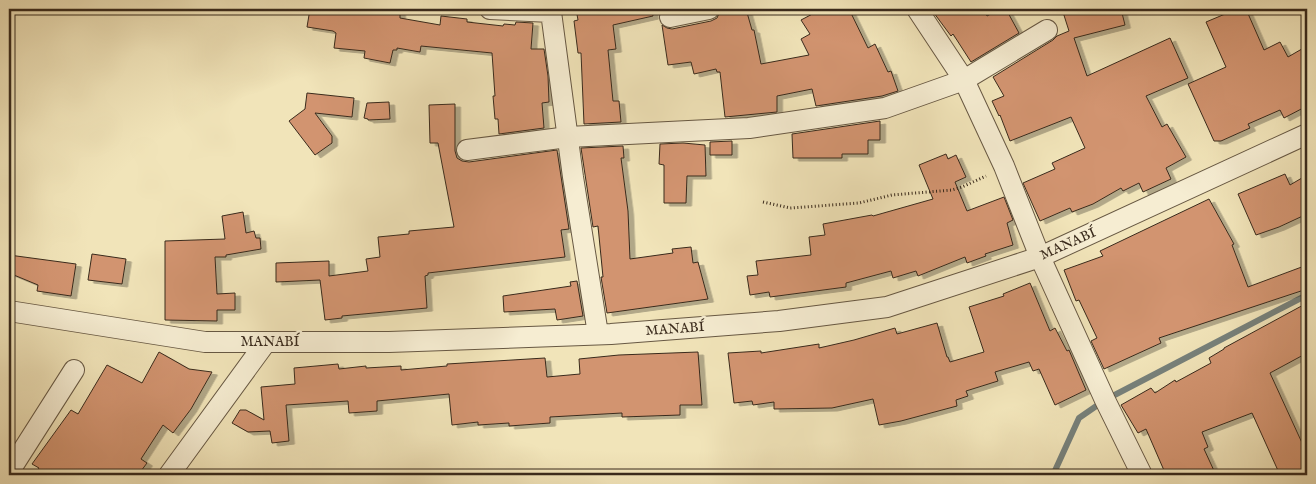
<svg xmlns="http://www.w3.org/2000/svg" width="1316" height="484" font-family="'IM FELL English',serif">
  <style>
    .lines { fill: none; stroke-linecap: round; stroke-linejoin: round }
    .stream { stroke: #77817b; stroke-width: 6 }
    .building { fill: #d29470; stroke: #392a1c; filter: url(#shadow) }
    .minor-casing { stroke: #675843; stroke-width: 22 }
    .path { stroke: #392a1c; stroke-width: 3; stroke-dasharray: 1 2.5; stroke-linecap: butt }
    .minor { stroke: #f6edd2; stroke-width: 20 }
    .labels { text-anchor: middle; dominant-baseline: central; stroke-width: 5; stroke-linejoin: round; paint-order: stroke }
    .street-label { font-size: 14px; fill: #392a1c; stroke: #f6edd2 }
  </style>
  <defs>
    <filter id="shadow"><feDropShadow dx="5.5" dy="3" stdDeviation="0" flood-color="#0004"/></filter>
  </defs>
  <rect width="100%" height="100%" fill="#f1e4b9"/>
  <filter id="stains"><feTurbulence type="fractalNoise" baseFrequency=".004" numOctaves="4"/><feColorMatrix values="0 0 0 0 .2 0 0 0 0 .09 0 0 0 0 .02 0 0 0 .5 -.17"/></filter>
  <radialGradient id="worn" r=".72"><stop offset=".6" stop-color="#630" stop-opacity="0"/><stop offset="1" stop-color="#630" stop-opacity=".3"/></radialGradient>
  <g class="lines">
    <path class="stream" d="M1053,475L1079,418L1105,400L1307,295"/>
  </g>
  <g class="building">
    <path d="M310,9H324L353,13V9L400,10V18L440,25L441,16L467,19V22L503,26L504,24L515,25L516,22L533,23L531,49H544L548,76L549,102L542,103L544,128L499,134L498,119H495L493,96H495L492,53L421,46L420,52L397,48V50H393L390,63L364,58L365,51L334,48L336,33L333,31L307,27Z"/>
    <path d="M576,9H652L653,16L613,25L616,49L608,50L613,101H619L621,122L584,124L581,53H578L574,21L578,20Z"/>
    <path d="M721,9H746L752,30H754L761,64L809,55L801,39L810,34L801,20L822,9H849L868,48L875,44L888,72L891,71L898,91L882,96L816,106L812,89L777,96V112L725,117L720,72H717L716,69L694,74L691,62L668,65L662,25L667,28L672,29L711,21L717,18Z"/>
    <path d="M931,9H983L987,16L1000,9H1006L1019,33L971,62L953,34L951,36Z"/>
    <path d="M1062,9H1121L1125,25L1074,38L1087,76L1170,38L1188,78L1146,96L1162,127L1167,124L1186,157L1166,168L1171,179L1143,192L1139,183L1123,191L1121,188L1093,204L1072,212L1070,208L1040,221L1023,183L1055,169L1052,163L1085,148L1071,117L1010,141L1000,115L999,116L992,101L1004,96L993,77L1053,40L1057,36L1069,31Z"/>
    <path d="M1237,9H1246L1264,50L1280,42L1288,57L1307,46V106L1284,118L1280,110L1248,124L1250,128L1221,141H1214L1188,84L1226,67L1206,22Z"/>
    <path d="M307,93L354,98L352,117L315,113L332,136V143L315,155L289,121L305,109Z"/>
    <path d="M389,102L390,119L368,120V119L364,118L367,103Z"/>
    <path d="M455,104V151L457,158L462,161L469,162L557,150L569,229L561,230L565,257L428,273V275L425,276L427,308L342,316V318L325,320L320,280L276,282V263L329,261V276L368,271L366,259L380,257L378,237L409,234V231L454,227L438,143H430L429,105Z"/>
    <path d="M880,121V140H868V154H842V158H793L792,134Z"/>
    <path d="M732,141V155H710V142Z"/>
    <path d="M683,143L705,145L706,176H687L686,203H664V165L659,164L660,144Z"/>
    <path d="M623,146L624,158H621L628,211L630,259L673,253L672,249L691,247L693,263L698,262L708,299L607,313L601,277H603L598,226L593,227L581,148Z"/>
    <path d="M946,154L948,159L956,155L966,177L955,182L967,211L1004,197L1013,220L1007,223L1013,245L985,254L986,256L967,263L965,257L918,276L916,271L893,278L891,271L846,283V287L770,297L769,292L750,295L747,276L758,275L756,261L811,255L809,237L825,235L823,224L872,215L873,216L933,199L919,165Z"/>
    <path d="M1285,174L1290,185L1307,175V214L1279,227L1256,235L1238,194Z"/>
    <path d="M1209,199L1234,244L1232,245L1248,287L1307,265V289L1159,338L1161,343L1104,369L1091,341L1097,338L1079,300L1076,301L1064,270L1103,256L1100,251Z"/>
    <path d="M243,212L246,233L254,231L256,238H260L261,249L226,255V257H215L217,294L235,293V310H217V321L165,320V241L225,239L222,216Z"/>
    <path d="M92,254L126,259L122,284L88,280Z"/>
    <path d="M9,255L76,264L71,296L37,291L38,285L9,273Z"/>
    <path d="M577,281L583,316L557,320L555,309L504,312L503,296L571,286L570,282Z"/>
    <path d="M1030,283L1050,331L1055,328L1067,351L1069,350L1086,390L1055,405L1039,369L1033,371L1029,362L995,372L998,381L966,391L968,396L956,400L957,406L901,421L879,425L873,399L832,408L774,409V402L753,405L752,401L734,403L728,353L761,351V353L819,344V348L854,340L895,328L897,334L937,323L947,357H948L950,362L984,352L969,307L1004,296L1003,294Z"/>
    <path d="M1307,303V353L1270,373L1303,445L1307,443V475H1280L1252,413L1202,432L1208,447L1204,449L1216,475H1166L1146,429L1138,433L1121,405L1151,388L1155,393L1175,380L1176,382L1211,363L1209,358L1224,349V348Z"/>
    <path d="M159,352L189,369L212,372L191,409L173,433L163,425L141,459L147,463L138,475H34L39,468L32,464L71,410L78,414L107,365L142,383Z"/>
    <path d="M698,352L702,405H680V415L622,417V413L550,417V423L509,426V423L478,425V422L452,425L449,394L377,401V411L349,413L348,401L286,405L289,441L272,443L270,431L248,432L232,423L240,410H246L264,420L261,387L295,384L294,368L338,364L339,369L366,366V368L401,366V370L447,366V364L545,358L547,377L580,374L579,359L619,355Z"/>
  </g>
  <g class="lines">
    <defs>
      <g id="minor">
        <path d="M490,9L551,12L573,177L598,334"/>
        <path d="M917,9L964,80L1004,166L1040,257L1105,400L1142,475"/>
        <path d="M670,17L709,9"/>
        <path d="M467,150L568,137L749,128L885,108L964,80L1047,30"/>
        <path d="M9,311L205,342H389L611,334L779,321L887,307L1040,257L1307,134"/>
        <path d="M9,472L74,370"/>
        <path d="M169,475L266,342"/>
      </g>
    </defs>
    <use href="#minor" class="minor-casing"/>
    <path class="path" d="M763,202L790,208L859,203L892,195L952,190L962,187L986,176"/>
    <use href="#minor" class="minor"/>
  </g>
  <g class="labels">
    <g class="street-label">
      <text transform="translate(1068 244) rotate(-24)">MANABÍ</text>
      <text transform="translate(675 329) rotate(-4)">MANABÍ</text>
      <text x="270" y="342">MANABÍ</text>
    </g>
  </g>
  <rect width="1316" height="484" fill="none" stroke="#f1e4b9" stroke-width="30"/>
  <rect x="10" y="10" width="1296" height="464" fill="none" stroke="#392a1c" stroke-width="2.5"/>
  <rect x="15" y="15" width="1286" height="454" fill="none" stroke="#392a1c"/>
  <rect width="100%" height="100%" filter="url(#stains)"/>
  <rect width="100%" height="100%" fill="url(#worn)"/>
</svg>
